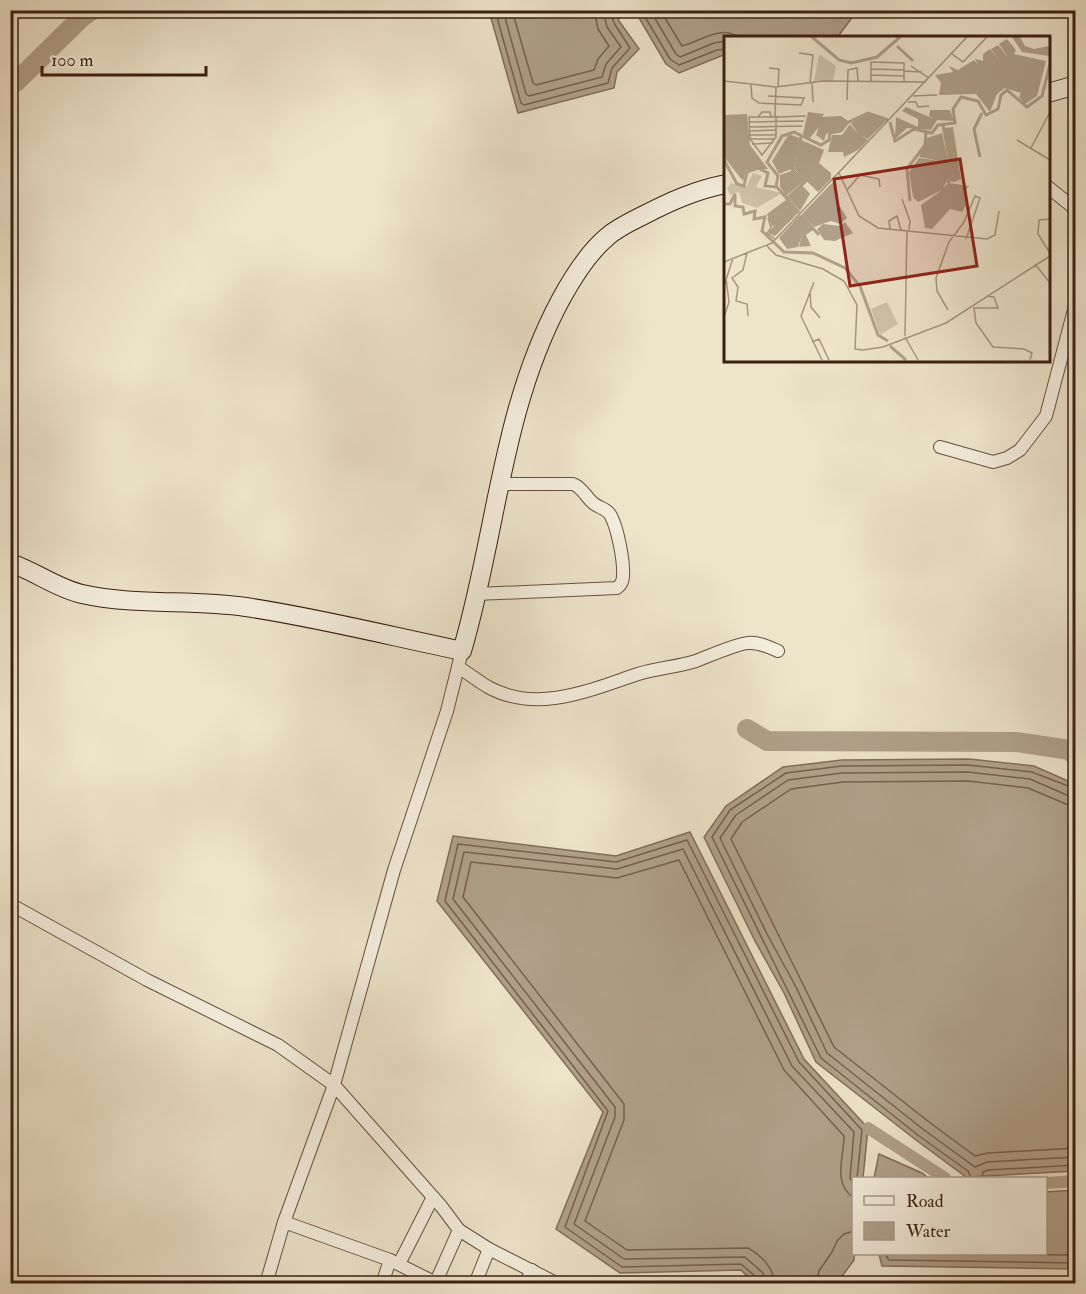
<svg xmlns="http://www.w3.org/2000/svg" width="1086" height="1294" font-family="'IM FELL Double Pica',serif">
  <style>
    .water { fill: #b0a18b; stroke: #816d5a; stroke-width: 1.5 }
    .lines { fill: none; stroke-linecap: round; stroke-linejoin: round }
    .shore { stroke: #76604e; stroke-width: 1.5 }
    .canal { stroke: #b0a18b; stroke-width: 12 }
    .river { stroke: #b0a18b; stroke-width: 20 }
    .street-casing { stroke: #68503e; stroke-width: 14 }
    .secondary-casing { stroke: #3b1f10; stroke-width: 20 }
    .street { stroke: #f3eddd; stroke-width: 12 }
    .secondary { stroke: #f3eddd; stroke-width: 18 }
    .inset-river { fill: none; stroke: #b0a18b; stroke-width: 3 }
    .inset-road { fill: none; stroke: #a69580; stroke-width: 1.5 }
    .view { fill: #8f2418; fill-opacity: 0.15; stroke: #8f2418; stroke-width: 3 }
    .inset-edge { fill: none; stroke: #3b1f10; stroke-width: 3 }
  </style>
  <rect width="100%" height="100%" fill="#ede4ca"/>
  <filter id="stains"><feTurbulence type="fractalNoise" baseFrequency=".00333" numOctaves="4"/><feColorMatrix values="0 0 0 0 .2 0 0 0 0 .09 0 0 0 0 .02 0 0 0 .5 -.17"/></filter>
  <radialGradient id="worn" r=".72"><stop offset=".6" stop-color="#630" stop-opacity="0"/><stop offset="1" stop-color="#630" stop-opacity=".3"/></radialGradient>
  <g class="water">
    <path d="M489,11H616L619,21L639,49L617,72L614,88L518,113Z"/>
    <path d="M635,11H857L839,35L823,38H726V54L679,73L666,64Z"/>
    <path d="M969,759L1034,766L1075,784V1171L966,1177L916,1140L816,1062L784,993L755,941L704,837L726,806L783,767L842,760Z"/>
    <path d="M690,832L804,1059L868,1128L863,1178H854V1260L837,1283H754L741,1270L620,1273L556,1229L603,1112L437,901L453,836L616,856Z"/>
    <path d="M879,1154L922,1173L928,1178H874Z"/>
    <path d="M1075,1190V1269L882,1266L879,1254H1046V1192Z"/>
  </g>
  <g class="lines">
    <g class="shore">
      <path d="M495,10L521,103L524,105L608,83L612,68L630,48L614,23L610,10"/>
      <path d="M503,10L526,94L529,96L602,77L606,64L621,47L607,27L603,10"/>
      <path d="M512,10L533,83L536,85L594,70L598,59L609,46L598,29L594,10"/>
      <path d="M641,10L670,59L679,65L717,50L726,49"/>
      <path d="M650,10L676,54L680,57L714,43L726,41"/>
      <path d="M660,10L682,46C702,41 720,24 740,38"/>
      <path d="M1076,797L1069,796L1030,779L968,772L842,773L788,780L736,815L720,838L767,934L796,987L827,1053L924,1130L975,1167L987,1162L1076,1157"/>
      <path d="M1076,806L1066,804L1028,788L968,781L843,782L791,789L742,822L731,839L834,1047L929,1122L975,1156L988,1153L1076,1148"/>
      <path d="M971,1178L968,1171L919,1136L821,1058L712,837L730,810L786,773L842,766L968,765L1032,772L1076,789"/>
      <path d="M982,1178L983,1172L988,1170L1076,1165"/>
      <path d="M885,1254L889,1260L1076,1263"/>
      <path d="M942,1254L1076,1255"/>
      <path d="M758,1284L756,1277L741,1264L622,1267L565,1227L608,1111L445,901L458,844L616,862L687,840L799,1062L862,1130L857,1178"/>
      <path d="M766,1284L763,1273L745,1257L624,1259L574,1224L615,1117V1107L453,899L464,852L617,869L683,849L792,1066L854,1132L850,1178L854,1187"/>
      <path d="M775,1284C774,1268 761,1255 748,1248L627,1250L585,1221L624,1120V1104L463,897L471,862L617,878L679,860L784,1070L844,1136C844,1157 832,1184 854,1198"/>
      <path d="M816,1284L819,1271L832,1252L837,1241L844,1234L854,1231"/>
    </g>
    <g class="canal">
      <path d="M868,1128L945,1178"/>
      <path d="M1046,1183L1076,1181"/>
    </g>
    <g class="river">
      <path d="M10,85L16,82L82,17L92,10"/>
      <path d="M747,729L767,741L1016,742L1070,750L1076,757"/>
    </g>
    <defs>
      <g id="street">
        <path d="M1048,187L1074,208L1076,212"/>
        <path d="M940,447L993,462L1007,458L1020,450L1046,416L1076,302"/>
        <path d="M477,594L617,588C621,585 623,582 623,576C624,561 618,530 611,516C608,509 599,508 593,503C585,496 583,488 573,484H498"/>
        <path d="M458,667C468,673 478,681 488,687C537,714 590,690 638,674C657,668 677,667 696,661C709,656 736,644 748,643C759,642 769,647 778,651"/>
        <path d="M10,904L147,980L278,1045L334,1085L441,1206L459,1230L489,1249L558,1284"/>
        <path d="M284,1222L390,1260L438,1284"/>
        <path d="M399,1264L433,1197"/>
        <path d="M266,1284L284,1222L334,1085L394,870L447,711L462,651"/>
        <path d="M382,1284L390,1260"/>
        <path d="M435,1284L459,1230"/>
        <path d="M475,1284L489,1249"/>
        <path d="M525,1284L532,1270"/>
      </g>
      <g id="secondary">
        <path d="M1048,93L1076,85"/>
        <path d="M10,563C35,571 56,588 82,594C135,606 192,599 246,607C319,618 390,636 462,651C497,533 501,410 561,299C573,277 588,253 607,237C617,228 630,222 642,216C669,202 695,190 726,184"/>
      </g>
    </defs>
    <use href="#street" class="street-casing"/>
    <use href="#secondary" class="secondary-casing"/>
    <use href="#street" class="street"/>
    <use href="#secondary" class="secondary"/>
  </g>
  <g transform="translate(724 36)">
    <rect width="326" height="326" fill="#ede4ca"/>
    <path d="M95,18L112,30L109,45L90,46ZM29,137L38,140L32,151L58,157L33,172L18,167L15,156L6,159L3,152L7,147L22,151ZM163,266L174,288L156,299L147,273Z" fill="#cfc3aa"/>
    <path d="M288,1H296L301,10L310,13L325,10V20L298,16ZM283,3L292,14L290,18L322,25L313,60L301,68L295,61L297,57L281,52L273,58L266,76L252,58L215,59L217,47L211,39L229,36L225,30L234,34L250,24L254,29L251,23L259,25V18L266,13L276,25L267,13L274,9L285,22L275,8ZM182,71L210,83L205,80L206,74H226L230,85L213,84L207,94L183,92L171,103L172,81L194,91V83L178,75ZM84,76L100,78L98,81L117,80L124,85L116,94L102,98L100,105L92,99L95,91L84,104L79,98ZM23,78L26,109L44,133L22,134L19,145L0,121V79ZM144,78L162,85L144,103L136,99L144,104L134,114L120,121L119,116H104L108,99H118L126,88L135,99L127,87ZM229,91L237,143L230,146L226,145L229,138L221,101V92ZM218,97L227,137L219,152L224,147L245,150L240,157L242,169L238,176L226,173L208,193L201,192L197,169L218,154L194,166L189,161L185,136L195,122L216,125L195,121L203,102ZM65,98L75,102L70,124L67,133L55,138L48,125ZM77,104L100,114L95,127L107,137V143L94,156L70,133ZM67,135L80,145L62,160L56,151V139ZM110,145L112,164L123,182L116,188L107,185L90,191L78,178ZM78,149L86,158L76,175L64,162ZM62,164L74,177L51,200L44,197L52,188L48,191L43,178ZM76,179L89,194L82,199L87,210L75,211L78,199L74,211L63,213L55,202ZM121,186L129,197L111,205L100,204L93,193L99,188L116,190Z" fill="#b0a18b"/>
    <path class="inset-river" d="M88,1L115,24L127,27L153,21L176,1M173,10L189,25M166,86L171,105L190,93L208,97L214,89L231,87L229,73L237,61L254,65L262,79L274,73L277,59L283,54L303,71L318,60L326,28M219,89L228,137L224,147M256,121L250,93L258,77M0,124L13,148L20,150L23,136L34,132L44,137L41,150L52,151L54,140L43,126L58,100L70,96L97,109L105,104L106,97L117,95L123,87L144,77L164,84M52,150L75,177M63,162L82,145L68,134L77,101M186,165L183,133L201,109L202,96M0,168H6L11,158V170L19,171L20,178L31,175L30,183L41,181L38,195L60,216L89,217L121,232L136,250L154,299L164,305M77,179L95,199M166,310L182,324"/>
    <path class="inset-road" d="M75,17L89,19L86,47M228,18L239,26L263,1M187,30L205,42M45,32L55,33L54,51M147,33L180,34M180,35L198,36M147,39L180,40M0,45L52,51L99,45L202,46M147,45V26L180,27V47M88,47L89,66M27,49L28,62L35,67L77,69L80,62L44,60M52,51L51,79V80L52,81V101L38,119L26,103L25,81H53L82,80M189,60L213,59M123,64L124,34L133,32L134,45M184,66H192L194,71L205,70M34,81L38,76H46L47,81M25,86L80,85M25,91L78,90M25,95L52,94M25,99H52M26,103H51M293,104L326,124M28,108L49,107M307,112L326,76M115,137L135,180L154,192L263,203L271,199L275,175M123,154L136,139L155,143L156,151M178,163L186,185L185,194M44,182L47,192L43,197L51,203M326,183L315,184L314,198L326,217M166,193L165,185L173,180L177,194M43,210L52,219L99,233L120,245L133,269L131,313L139,314L159,311L222,287L326,220M23,217L19,234L8,242L14,251L12,265L23,268L24,280M0,226L48,207L243,1M311,228L326,247M90,246L77,280L98,324M0,250L9,222M86,255L87,271L96,282M249,272H274L270,261L263,260M250,272L252,287L269,311L300,313L308,317L306,324M224,274L213,255L212,242L225,206L240,186L251,160L256,162L242,203M0,281L5,266L2,242M181,300L183,194M181,301L194,324M88,306L95,303L105,324"/>
    <path class="view" d="M236,123L253,230L126,250L110,143Z"/>
    <rect width="326" height="326" class="inset-edge"/>
  </g>
  <rect width="1086" height="1294" fill="none" stroke="#ede4ca" stroke-width="36"/>
  <rect x="12" y="12" width="1062" height="1270" fill="none" stroke="#3b1f10" stroke-width="3"/>
  <rect x="18" y="18" width="1050" height="1258" fill="none" stroke="#3b1f10" stroke-width="1.5"/>
  <rect x="852" y="1177" width="195" height="78" fill="#f3eddd" stroke="#a99b8b" stroke-width="1.5"/>
  <rect x="864" y="1196" width="30" height="9" fill="#f3eddd" stroke="#a99b8b" stroke-width="1.5"/>
  <text x="906" y="1207" font-size="18" fill="#3b1f10">Road</text>
  <rect x="864" y="1222" width="30" height="18" fill="#b0a18b" stroke="#a99b8b" stroke-width="1.5"/>
  <text x="906" y="1237" font-size="18" fill="#3b1f10">Water</text>
  <path d="M42 66v9h164v-9" fill="none" stroke="#3b1f10" stroke-width="3"/>
  <text x="51" y="66" font-size="18" fill="#3b1f10" stroke="#f3eddd" stroke-width="4.5" paint-order="stroke">100 m</text>
  <rect width="100%" height="100%" filter="url(#stains)"/>
  <rect width="100%" height="100%" fill="url(#worn)"/>
</svg>
